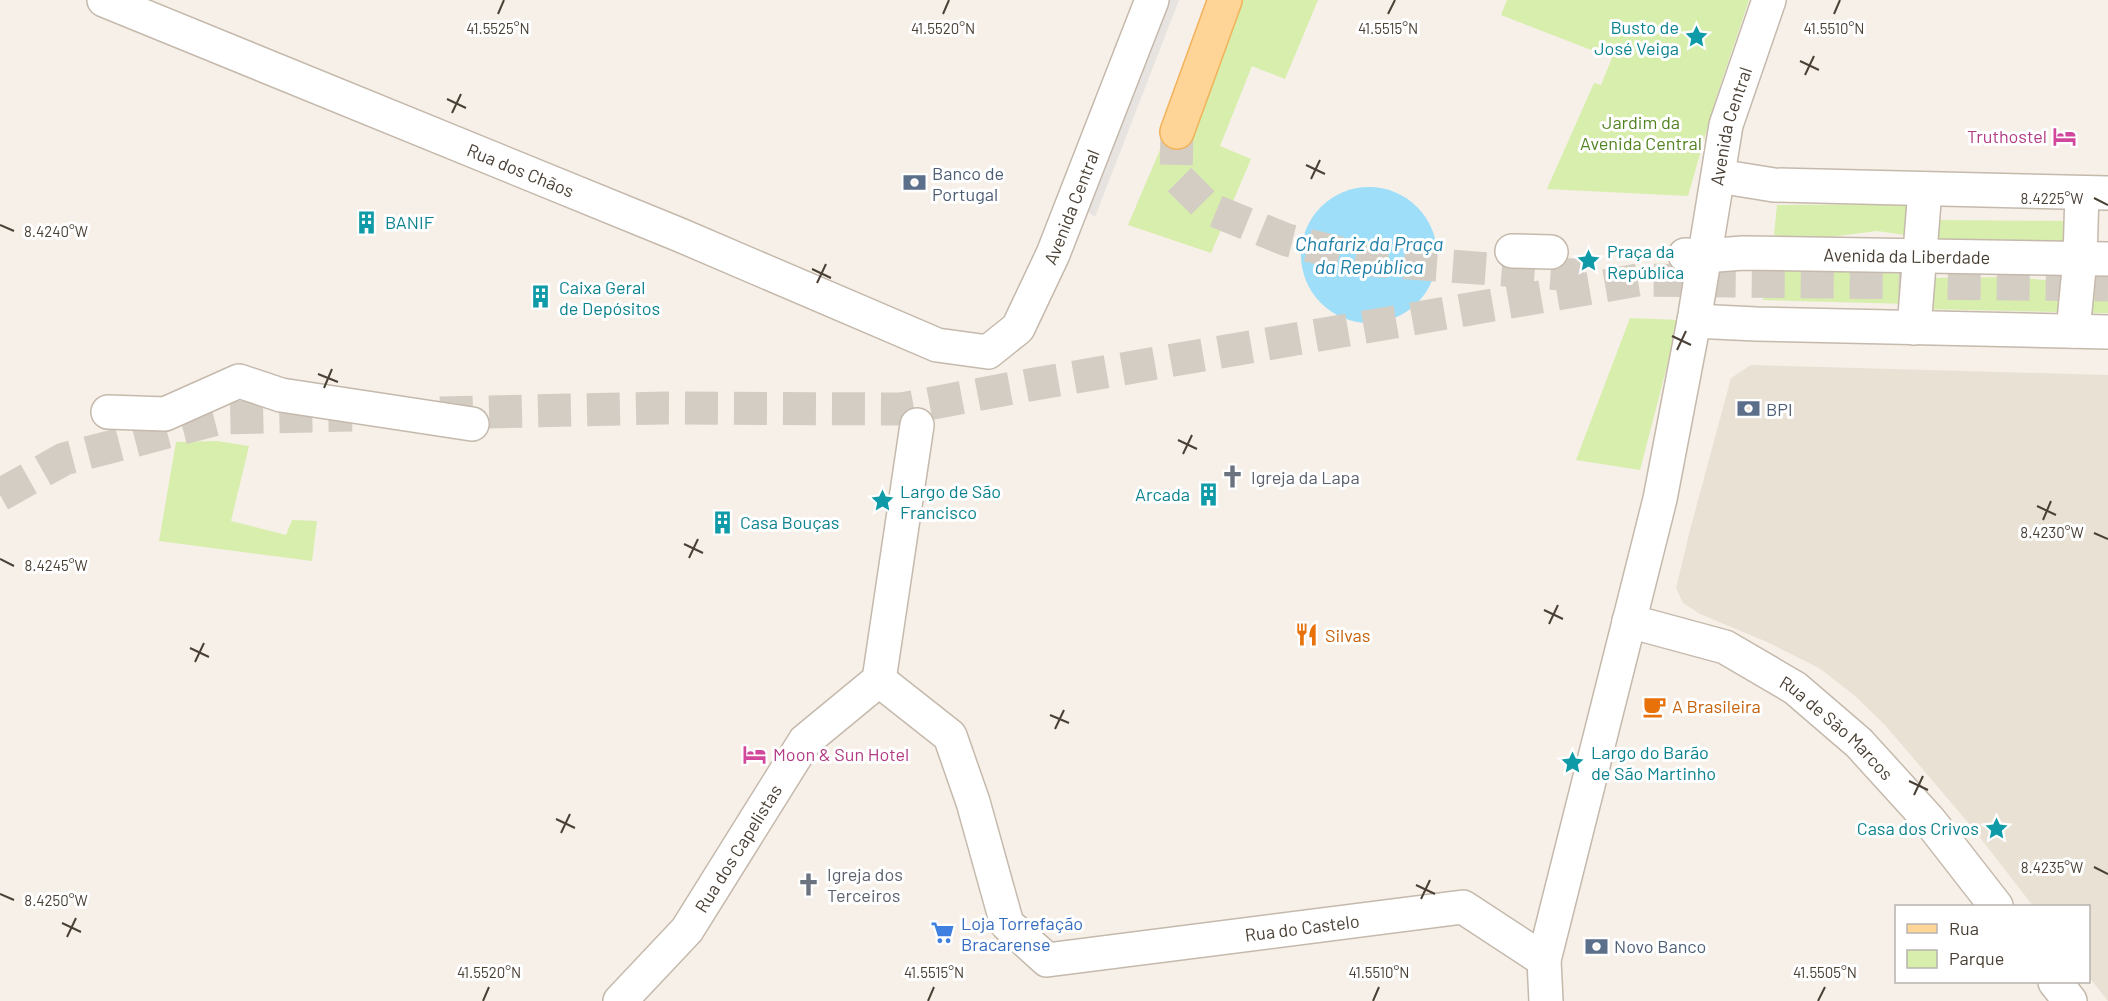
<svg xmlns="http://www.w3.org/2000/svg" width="2108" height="1001" font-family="Barlow,sans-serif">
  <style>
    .residential { fill: #eae1d5 }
    .green { fill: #d8eeac }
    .parking { fill: #e6e3e0 }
    .water { fill: #9edef9 }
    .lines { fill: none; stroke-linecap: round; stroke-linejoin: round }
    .major-tunnel { stroke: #d4cdc4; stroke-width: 33; stroke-dasharray: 33 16; stroke-linecap: butt }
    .minor-casing { stroke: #c5b9ac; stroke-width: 36 }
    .major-casing { stroke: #f2b25a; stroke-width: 36 }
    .minor { stroke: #fff; stroke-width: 33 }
    .major { stroke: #ffd597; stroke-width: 33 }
    .ticks { fill: none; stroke: #4a4035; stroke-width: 2 }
    .labels { text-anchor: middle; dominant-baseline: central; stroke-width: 6; stroke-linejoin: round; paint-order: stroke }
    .culture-label { font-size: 18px; fill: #0d838f; stroke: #fff; text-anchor: start }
    .park-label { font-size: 18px; fill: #528321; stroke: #fff }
    .street-label { font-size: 18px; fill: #4a4035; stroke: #fff }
    .hotel-label { font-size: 18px; fill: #b23c85; stroke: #fff; text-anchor: end }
    .service-label { font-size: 18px; fill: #4e5e75; stroke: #fff; text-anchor: start }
    .worship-label { font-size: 18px; fill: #5b616d; stroke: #fff; text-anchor: start }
    .food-label { font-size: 18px; fill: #c56008; stroke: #fff; text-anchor: start }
    .shop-label { font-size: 18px; fill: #366cbe; stroke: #fff; text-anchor: start }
    .water-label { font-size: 20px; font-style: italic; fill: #1f7fa8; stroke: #fff }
    .ticks-label { font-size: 15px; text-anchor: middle; fill: #4a4035; stroke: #fff; stroke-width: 6; stroke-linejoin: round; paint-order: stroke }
  </style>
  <rect width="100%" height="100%" fill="#f6f0e8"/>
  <path class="residential" d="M1751,365L2108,375V1001L2089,977L2088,906H2033L1971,826L1885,725L1854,695L1819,668L1767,642L1700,614L1683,603L1676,588L1691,526L1731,378Z"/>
  <g class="green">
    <path d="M1235,0H1318L1285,79L1252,66L1220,146L1251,159L1211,253L1128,225L1168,131Z"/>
    <path d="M1507,0H1749L1716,98L1688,196L1547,189L1594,83L1601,85L1612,58L1501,15Z"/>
    <path d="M1913,204L1912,236L1877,231L1806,240L1774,235L1777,205Z"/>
    <path d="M1933,220L2072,221L2069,248L1931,244Z"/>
    <path d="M1768,267L1909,274L1908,304L1763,300Z"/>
    <path d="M2015,277L2063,282L2060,312L1924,309V278Z"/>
    <path d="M2092,285L2108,288V313H2089Z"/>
    <path d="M1630,318L1679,320L1640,470L1576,460Z"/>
    <path d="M217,441L249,446L231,521L286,535L292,520L317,521L312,561L159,541L176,442Z"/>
  </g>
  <path class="parking" d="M1164,0H1179L1095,217L1083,208Z"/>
  <circle class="water" cx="1369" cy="255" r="68"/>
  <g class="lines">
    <g class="major-tunnel">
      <path d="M1177,132L1176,176L1208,208L1287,240L1368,260L1587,276"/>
      <path d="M440,413L664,408L901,409L1029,385L1638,280L2108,285"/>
      <path d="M0,495L64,459L221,418L352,415"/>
    </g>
    <defs>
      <g id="minor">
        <path id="s1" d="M104,0L680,235L937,345L988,352L1018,328L1053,254L1152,0"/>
        <path d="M1718,176L1774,185L2108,193"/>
        <path d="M1512,251L1551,252"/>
        <path id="s2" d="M1685,255L1704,256L1743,253L2108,259"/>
        <path d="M1694,321L1756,324L2108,332"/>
        <path d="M1914,328L1925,189"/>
        <path d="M2073,331L2080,259L2082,193"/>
        <path d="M108,412L165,414L239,381L281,395L472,424"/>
        <path id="s3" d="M1629,621L1725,647L1795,688L1859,743L1929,820L1996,906"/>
        <path id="s4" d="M879,680L950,736L973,802L1007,924L1047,960L1463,907L1544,960"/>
        <path d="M2055,982L2070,1001"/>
        <path id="s5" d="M620,1001L687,930L805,741L879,680L917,425"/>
        <path id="s6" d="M1546,1001L1544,960L1660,499L1694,321L1726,125L1769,0"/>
      </g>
      <path id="major" d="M1177,132L1225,0"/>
    </defs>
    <use href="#minor" class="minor-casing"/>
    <use href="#major" class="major-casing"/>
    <use href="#minor" class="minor"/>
    <use href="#major" class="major"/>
  </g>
  <path class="ticks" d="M498,14L504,0M943,14L949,0M1388,14L1395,0M1834,14L1840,0M1800,61L1819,70M1805,75L1814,56M447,99L466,108M452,113L461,94M1306,165L1325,174M1311,179L1320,160M2094,198L2108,205M0,225L14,231M812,269L831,278M817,283L826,264M1672,336L1691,345M1677,350L1686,331M318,374L338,382M324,388L332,369M1178,440L1197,449M1183,454L1192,435M2037,506L2056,515M2043,520L2051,501M2094,533L2108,539M684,544L703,553M689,558L698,539M0,559L14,566M1544,610L1563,619M1549,624L1558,605M190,648L209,657M195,662L204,643M1050,715L1069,723M1055,729L1064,710M1909,781L1928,790M1914,795L1923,776M556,819L575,828M561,833L570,814M2094,867L2108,874M1416,885L1435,894M0,894L14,900M1421,899L1430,880M62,923L81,932M67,937L76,918M483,1001L489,987M928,1001L934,987M1373,1001L1379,987M1818,1001L1825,987"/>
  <defs>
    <symbol id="sight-bare" viewBox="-9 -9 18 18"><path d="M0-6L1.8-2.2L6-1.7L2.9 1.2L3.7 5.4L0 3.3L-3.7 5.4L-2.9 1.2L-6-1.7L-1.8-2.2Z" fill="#0f9aa8" stroke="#fff" stroke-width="2.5" paint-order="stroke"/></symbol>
    <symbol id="hotel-bare" viewBox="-9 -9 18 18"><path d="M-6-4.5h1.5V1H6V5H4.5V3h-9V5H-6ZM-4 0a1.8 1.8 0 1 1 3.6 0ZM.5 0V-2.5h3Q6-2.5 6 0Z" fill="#d1479c" stroke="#fff" stroke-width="2.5" paint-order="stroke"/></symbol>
    <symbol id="bank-bare" viewBox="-9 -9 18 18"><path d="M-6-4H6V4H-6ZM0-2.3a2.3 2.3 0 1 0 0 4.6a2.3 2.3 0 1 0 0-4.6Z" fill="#5c6f8a" stroke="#fff" stroke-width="2.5" paint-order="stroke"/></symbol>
    <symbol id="building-bare" viewBox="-9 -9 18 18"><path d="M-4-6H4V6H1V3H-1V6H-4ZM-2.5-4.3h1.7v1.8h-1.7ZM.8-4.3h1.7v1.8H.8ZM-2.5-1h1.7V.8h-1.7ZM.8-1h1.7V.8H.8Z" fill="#0f9aa8" stroke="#fff" stroke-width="2.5" paint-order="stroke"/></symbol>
    <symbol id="church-bare" viewBox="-9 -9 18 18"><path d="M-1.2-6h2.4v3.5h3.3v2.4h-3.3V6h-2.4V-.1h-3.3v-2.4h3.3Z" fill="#6b7280" stroke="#fff" stroke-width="2.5" paint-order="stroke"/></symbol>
    <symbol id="restaurant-bare" viewBox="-9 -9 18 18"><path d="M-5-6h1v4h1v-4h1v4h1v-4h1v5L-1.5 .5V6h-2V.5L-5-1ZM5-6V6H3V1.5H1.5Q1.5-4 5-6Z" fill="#e8710a" stroke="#fff" stroke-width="2.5" paint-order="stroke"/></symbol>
    <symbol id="cafe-bare" viewBox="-9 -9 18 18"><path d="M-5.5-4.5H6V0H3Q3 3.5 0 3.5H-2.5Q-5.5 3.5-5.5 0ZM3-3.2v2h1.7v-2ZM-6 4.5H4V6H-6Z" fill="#e8710a" stroke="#fff" stroke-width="2.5" paint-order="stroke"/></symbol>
    <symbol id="supermarket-bare" viewBox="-9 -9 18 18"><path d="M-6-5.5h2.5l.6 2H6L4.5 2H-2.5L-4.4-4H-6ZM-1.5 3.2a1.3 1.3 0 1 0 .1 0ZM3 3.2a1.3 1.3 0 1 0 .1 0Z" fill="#3f7fe0" stroke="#fff" stroke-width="2.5" paint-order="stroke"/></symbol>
  </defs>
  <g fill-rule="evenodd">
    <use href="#sight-bare" x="1680" y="20" width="33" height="33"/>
    <use href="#hotel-bare" x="2048" y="120" width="33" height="33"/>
    <use href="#bank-bare" x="898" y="166" width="33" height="33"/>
    <use href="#building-bare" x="350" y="206" width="33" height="33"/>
    <use href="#sight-bare" x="1572" y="244" width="33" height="33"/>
    <use href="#building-bare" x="524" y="280" width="33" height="33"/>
    <use href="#bank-bare" x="1732" y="392" width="33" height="33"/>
    <use href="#church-bare" x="1216" y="460" width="33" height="33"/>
    <use href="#building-bare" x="1192" y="478" width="33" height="33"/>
    <use href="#sight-bare" x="866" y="484" width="33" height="33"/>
    <use href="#building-bare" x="706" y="506" width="33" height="33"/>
    <use href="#restaurant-bare" x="1290" y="618" width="33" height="33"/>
    <use href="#cafe-bare" x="1638" y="690" width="33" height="33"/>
    <use href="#hotel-bare" x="738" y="738" width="33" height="33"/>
    <use href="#sight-bare" x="1556" y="746" width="33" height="33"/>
    <use href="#sight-bare" x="1980" y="812" width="33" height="33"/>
    <use href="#church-bare" x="792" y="868" width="33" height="33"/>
    <use href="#supermarket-bare" x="926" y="916" width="33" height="33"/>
    <use href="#bank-bare" x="1580" y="930" width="33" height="33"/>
  </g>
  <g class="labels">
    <g class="culture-label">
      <text x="1679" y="27" text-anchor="end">Busto de<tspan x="1679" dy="21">José Veiga</tspan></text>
      <text x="385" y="222">BANIF</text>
      <text x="1607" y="251">Praça da<tspan x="1607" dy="21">República</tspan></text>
      <text x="559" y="287">Caixa Geral<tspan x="559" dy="21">de Depósitos</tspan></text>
      <text x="900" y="491">Largo de São<tspan x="900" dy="21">Francisco</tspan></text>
      <text x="1190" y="494" text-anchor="end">Arcada</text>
      <text x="740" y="522">Casa Bouças</text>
      <text x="1591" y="752">Largo do Barão<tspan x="1591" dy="21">de São Martinho</tspan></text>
      <text x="1979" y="828" text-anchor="end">Casa dos Crivos</text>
    </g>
    <g class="park-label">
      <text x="1641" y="122">Jardim da<tspan x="1641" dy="21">Avenida Central</tspan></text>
    </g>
    <g class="street-label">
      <text stroke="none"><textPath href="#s6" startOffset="896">Avenida Central</textPath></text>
      <text stroke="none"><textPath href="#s1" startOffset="450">Rua dos Chãos</textPath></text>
      <text stroke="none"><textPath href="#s1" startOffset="1124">Avenida Central</textPath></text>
      <text stroke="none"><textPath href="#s2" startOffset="222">Avenida da Liberdade</textPath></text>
      <text stroke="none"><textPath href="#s3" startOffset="238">Rua de São Marcos</textPath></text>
      <text stroke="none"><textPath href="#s5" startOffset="194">Rua dos Capelistas</textPath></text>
      <text stroke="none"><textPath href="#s4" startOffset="598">Rua do Castelo</textPath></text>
    </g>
    <g class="hotel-label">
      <text x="2047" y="136">Truthostel</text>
      <text x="773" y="754" text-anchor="start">Moon &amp; Sun Hotel</text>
    </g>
    <g class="service-label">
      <text x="932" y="173">Banco de<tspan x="932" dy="21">Portugal</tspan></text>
      <text x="1766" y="409">BPI</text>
      <text x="1614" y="946">Novo Banco</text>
    </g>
    <g class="worship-label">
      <text x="1251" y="477">Igreja da Lapa</text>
      <text x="827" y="874">Igreja dos<tspan x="827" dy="21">Terceiros</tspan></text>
    </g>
    <g class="food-label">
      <text x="1325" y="635">Silvas</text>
      <text x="1672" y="706">A Brasileira</text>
    </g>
    <g class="shop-label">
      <text x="961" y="923">Loja Torrefação<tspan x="961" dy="21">Bracarense</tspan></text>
    </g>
    <g class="water-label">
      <text x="1369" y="243">Chafariz da Praça<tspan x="1369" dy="23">da República</tspan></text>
    </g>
  </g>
  <g class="ticks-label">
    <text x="498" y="34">41.5525°N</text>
    <text x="943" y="34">41.5520°N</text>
    <text x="1388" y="34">41.5515°N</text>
    <text x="1834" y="34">41.5510°N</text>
    <text x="2052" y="204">8.4225°W</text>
    <text x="56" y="237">8.4240°W</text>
    <text x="2052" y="538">8.4230°W</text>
    <text x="56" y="571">8.4245°W</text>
    <text x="2052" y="873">8.4235°W</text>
    <text x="56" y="906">8.4250°W</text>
    <text x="489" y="978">41.5520°N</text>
    <text x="934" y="978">41.5515°N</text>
    <text x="1379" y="978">41.5510°N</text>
    <text x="1825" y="978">41.5505°N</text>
  </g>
  <rect x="1895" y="905" width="195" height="78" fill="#ffffff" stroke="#b7b3ae" stroke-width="1.5"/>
  <rect x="1907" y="924" width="30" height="9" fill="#ffd597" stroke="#b7b3ae" stroke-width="1.5"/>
  <text x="1949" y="935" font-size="18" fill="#4a4035">Rua</text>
  <rect x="1907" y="950" width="30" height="18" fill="#d8eeac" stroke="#b7b3ae" stroke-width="1.5"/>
  <text x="1949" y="965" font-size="18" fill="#4a4035">Parque</text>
</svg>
